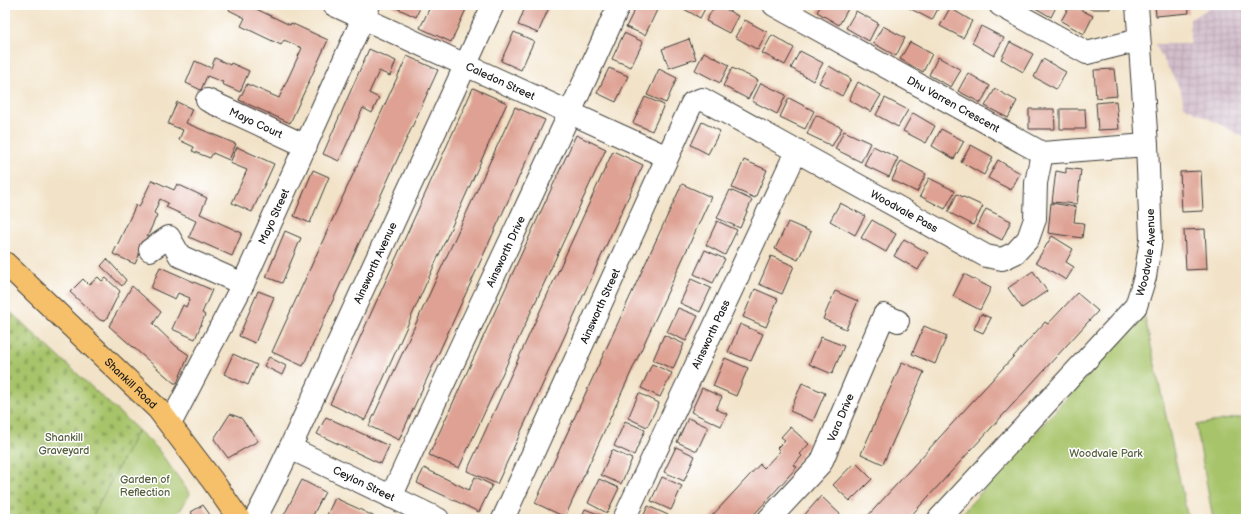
<svg xmlns="http://www.w3.org/2000/svg" width="1251" height="524" font-family="'Balsamiq Sans',sans-serif">
  <style>
    .industrial { fill: url(#industrial-grid) }
    .green { fill: #a7c46b; stroke: #627044 }
    .cemetery { fill: url(#cemetery-stones); stroke: #627044 }
    .building { fill: #dea193 }
    .lines { fill: none; stroke-linecap: round; stroke-linejoin: round }
    .minor-casing { stroke: #3c3a36; stroke-width: 24 }
    .major-casing { stroke: #3c3a36; stroke-width: 24 }
    .minor { stroke: #fff; stroke-width: 22 }
    .major { stroke: #f6c06b; stroke-width: 22 }
    .labels { text-anchor: middle; dominant-baseline: central; stroke-width: 3; stroke-linejoin: round; paint-order: stroke }
    .street-label { font-size: 11px; fill: #1c1c1c; stroke: #fff }
    .park-label { font-size: 11px; fill: #545f3c; stroke: #fff }
  </style>
  <defs>
    <pattern id="industrial-grid" width="8" height="8" patternUnits="userSpaceOnUse"><rect width="8" height="8" fill="#d1bdcb"/><path d="M0 4h8M4 0v8" fill="none" stroke="#b3a2ae"/></pattern>
    <pattern id="cemetery-stones" width="16" height="16" patternUnits="userSpaceOnUse"><rect width="16" height="16" fill="#a7c46b"/><path d="M2 7V4a2 2 0 0 1 4 0v3zM10 15v-3a2 2 0 0 1 4 0v3z" fill="#8fa85c"/></pattern>
  </defs>
  <rect width="100%" height="100%" fill="#fff"/>
  <filter id="ink" filterUnits="userSpaceOnUse"><feTurbulence type="fractalNoise" baseFrequency=".025" numOctaves="2"/><feDisplacementMap in="SourceGraphic" scale="8" xChannelSelector="R" yChannelSelector="G"/><feConvolveMatrix kernelMatrix="1 2 1 2 8 2 1 2 1" color-interpolation-filters="sRGB"/></filter>
  <filter id="wash" filterUnits="userSpaceOnUse"><feTurbulence type="fractalNoise" baseFrequency=".012" numOctaves="4" result="noise"/><feDisplacementMap in="SourceGraphic" scale="16" xChannelSelector="R" yChannelSelector="G"/><feGaussianBlur stdDeviation="0.9" result="paint"/><feColorMatrix in="noise" values="0 0 0 0 0 0 0 0 0 0 0 0 0 0 0 0 0 1.4 0 .05"/><feComposite in="paint" operator="in"/></filter>
  <g filter="url(#wash)">
    <rect width="100%" height="100%" fill="#f2e3c8"/>
    <path class="industrial" d="M1216,5H1246V138L1184,106L1181,91L1155,44H1190V19Z"/>
    <g class="green">
      <path d="M1144,313L1188,519H957Z"/>
      <path d="M1246,416V519H1213L1196,425Z"/>
      <path d="M138,430L157,448L190,494L175,519H90L92,517Z"/>
    </g>
    <path class="cemetery" d="M5,307L138,430L92,517L90,519H5Z"/>
    <g id="blocks">
      <g class="building">
        <path d="M231,5H250V6L290,25L291,23L328,40L290,123L239,100L247,84L279,98L302,48L284,40L281,45L241,26L245,18L229,10Z"/>
        <path d="M390,5H421L416,17Z"/>
        <path d="M431,5H468L451,42L420,28Z"/>
        <path d="M526,5H550L538,33L518,25Z"/>
        <path d="M637,5H646L657,10L645,35L626,27Z"/>
        <path d="M677,5H707L700,18Z"/>
        <path d="M715,5H718L738,16L729,33L706,21Z"/>
        <path d="M821,5H845L849,7L839,25L817,12Z"/>
        <path d="M911,5H940L932,20L909,8Z"/>
        <path d="M1030,5H1057L1051,17Z"/>
        <path d="M1070,5H1072L1093,16L1084,34L1061,21Z"/>
        <rect x="1090" y="5" width="20" height="4"/>
        <path d="M1155,5H1188L1189,13L1156,16Z"/>
        <path d="M950,8L972,21L963,38L940,26Z"/>
        <path d="M856,11L878,23L869,41L846,28Z"/>
        <path d="M745,20L767,32L758,50L735,37Z"/>
        <path d="M883,26L905,38L896,56L873,43Z"/>
        <path d="M981,26L1004,38L994,56L972,43Z"/>
        <path d="M514,32L534,41L521,70L501,61Z"/>
        <path d="M624,33L643,42L631,67L612,59Z"/>
        <path d="M772,35L794,48L785,65L762,53Z"/>
        <path d="M689,39L696,59L669,68L662,49Z"/>
        <path d="M910,42L932,54L923,72L900,59Z"/>
        <path d="M1010,42L1033,54L1023,72L1001,59Z"/>
        <path d="M369,49L396,61L390,76L379,71L369,93L379,98L372,113L363,108L339,161L323,154Z"/>
        <path d="M800,51L823,63L813,81L791,68Z"/>
        <path d="M704,52L729,65L720,83L695,70Z"/>
        <path d="M407,56L438,70L303,366L272,352Z"/>
        <path d="M938,57L961,70L951,87L929,75Z"/>
        <path d="M215,58L230,65L231,63L249,71L240,92L222,84L223,82L207,76L201,90L186,83L195,61L211,68Z"/>
        <path d="M1043,59L1066,72L1056,89L1034,77Z"/>
        <path d="M829,66L851,79L842,96L819,83Z"/>
        <path d="M609,68L628,76L616,102L597,93Z"/>
        <path d="M732,68L758,80L748,99L723,86Z"/>
        <path d="M659,69L677,78L666,103L647,95Z"/>
        <path d="M1114,69L1117,96L1096,98L1094,70Z"/>
        <path d="M968,73L990,86L981,103L958,91Z"/>
        <path d="M858,82L881,95L871,112L849,100Z"/>
        <path d="M761,83L786,95L777,114L752,101Z"/>
        <path d="M473,88L507,103L365,420L330,404Z"/>
        <path d="M995,89L1017,101L1008,118L985,106Z"/>
        <path d="M645,97L664,105L652,131L633,123Z"/>
        <path d="M789,98L814,111L805,129L780,117Z"/>
        <path d="M885,98L908,110L898,127L876,115Z"/>
        <path d="M1116,101L1119,129L1098,130L1096,103Z"/>
        <path d="M177,102L192,109L186,123L236,144L229,160L213,153L210,158L192,151L194,147L179,140L183,130L168,124Z"/>
        <path d="M515,107L545,120L399,440L369,426Z"/>
        <path d="M1029,109H1054L1055,129H1029Z"/>
        <path d="M1060,109H1085L1086,129H1060Z"/>
        <path d="M913,113L935,126L926,143L903,131Z"/>
        <path d="M816,115L842,128L832,146L807,134Z"/>
        <path d="M702,122L720,131L708,154L691,145Z"/>
        <path d="M941,129L964,141L954,159L932,146Z"/>
        <path d="M844,131L870,143L861,162L835,149Z"/>
        <path d="M576,135L606,149L459,468L429,455Z"/>
        <path d="M971,145L993,157L984,175L961,162Z"/>
        <path d="M873,146L898,158L889,177L864,165Z"/>
        <path d="M237,147L274,164L252,212L232,203L247,170L230,163Z"/>
        <path d="M613,151L643,165L497,484L467,471Z"/>
        <path d="M744,160L767,170L755,198L732,188Z"/>
        <path d="M998,160L1020,173L1011,190L988,178Z"/>
        <path d="M901,161L926,174L917,192L892,180Z"/>
        <path d="M1066,168L1081,170L1077,204L1052,202L1056,171L1066,173Z"/>
        <path d="M313,170L329,177L310,223L294,216Z"/>
        <path d="M1201,171L1203,211L1182,212L1180,172Z"/>
        <path d="M929,178L955,191L945,209L920,196Z"/>
        <path d="M152,180L174,190L177,184L207,198L200,214L242,233L232,256L189,237L196,221L166,207L168,203L160,199L154,213L157,215L135,264L113,254L136,205L139,207Z"/>
        <path d="M682,184L711,197L565,517L535,503Z"/>
        <path d="M730,190L752,200L740,228L717,218Z"/>
        <path d="M957,194L983,206L973,225L948,212Z"/>
        <path d="M840,203L865,216L855,235L830,221Z"/>
        <path d="M1051,203L1076,207L1074,222L1084,223L1082,238L1048,233Z"/>
        <path d="M986,209L1011,221L1002,240L977,227Z"/>
        <path d="M872,220L896,234L886,252L861,238Z"/>
        <path d="M717,221L737,230L725,255L706,245Z"/>
        <path d="M788,222L811,232L798,260L775,249Z"/>
        <path d="M1205,229L1207,269L1186,270L1184,230Z"/>
        <path d="M285,231L301,238L282,283L266,277Z"/>
        <path d="M1052,236L1073,249L1066,262L1074,267L1066,280L1036,262Z"/>
        <path d="M904,239L928,253L918,270L894,256Z"/>
        <path d="M705,250L725,259L713,283L694,274Z"/>
        <path d="M771,256L794,266L782,294L759,284Z"/>
        <path d="M107,259L126,280L122,286L101,266Z"/>
        <path d="M160,267L212,290L202,313L205,315L195,339L172,329L183,305L186,307L190,298L178,293L175,299L151,288Z"/>
        <path d="M1033,271L1047,291L1022,308L1008,288Z"/>
        <path d="M964,274L991,288L980,310L953,296Z"/>
        <path d="M98,277L102,281L106,278L120,291L107,318L104,321L100,320L70,292L83,279L89,285Z"/>
        <path d="M691,279L711,288L700,312L680,303Z"/>
        <path d="M132,286L161,312L153,324L176,346L189,355L177,383H174L109,326Z"/>
        <path d="M755,289L778,299L766,327L743,317Z"/>
        <path d="M258,291L274,297L255,343L239,336Z"/>
        <path d="M835,291L858,301L846,329L823,319Z"/>
        <path d="M1077,293L1098,311L908,519H865L1045,322L1048,324Z"/>
        <path d="M678,308L698,316L686,341L667,332Z"/>
        <path d="M981,314L991,318L983,333L974,329Z"/>
        <path d="M740,324L763,334L751,361L728,352Z"/>
        <path d="M924,326L947,336L935,364L912,354Z"/>
        <path d="M664,335L684,344L673,369L653,360Z"/>
        <path d="M821,337L844,346L832,374L809,364Z"/>
        <path d="M233,354L257,365L248,385L224,374Z"/>
        <path d="M269,357L286,366L282,375L264,366Z"/>
        <path d="M725,358L748,368L736,396L713,386Z"/>
        <path d="M902,362L924,372L883,464L861,454Z"/>
        <path d="M652,364L672,373L660,397L641,388Z"/>
        <path d="M802,383L825,393L813,421L790,411Z"/>
        <path d="M702,388L722,397L716,409L727,414L721,426L691,412Z"/>
        <path d="M639,393L659,403L647,427L628,418Z"/>
        <path d="M230,414L241,418L258,441L228,458L214,439Z"/>
        <path d="M326,417L389,446L381,464L317,434Z"/>
        <path d="M688,418L708,427L697,451L677,442Z"/>
        <path d="M625,421L645,430L634,455L614,446Z"/>
        <path d="M790,427L809,444L800,454L802,456L794,465L797,467L750,519H709L760,464L764,468L780,451L777,448L785,440L781,437Z"/>
        <path d="M676,447L695,456L684,481L664,472Z"/>
        <path d="M612,450L632,459L621,484L601,475Z"/>
        <path d="M855,462L872,479L850,501L833,485Z"/>
        <path d="M424,468L469,490L475,477L492,485L479,512L417,483Z"/>
        <path d="M662,477L682,486L671,510L651,501Z"/>
        <path d="M599,479L619,488L607,513L588,503Z"/>
        <path d="M302,480L325,492L311,519H282Z"/>
        <path d="M821,496L844,518L843,519H801Z"/>
        <path d="M335,498L357,508L379,519H329L326,517Z"/>
        <path d="M203,505L213,519H195L191,512Z"/>
        <path d="M648,506L668,515L666,519H642Z"/>
        <path d="M585,509L605,517V519H581Z"/>
      </g>
    </g>
  </g>
  <g filter="url(#ink)">
    <use href="#blocks" fill-opacity="0" stroke="#3c3a36" stroke-width="1"/>
    <g class="lines">
      <defs>
        <g id="minor">
          <path id="s1" d="M334,5L667,157"/>
          <path id="s2" d="M774,5L1042,153L1147,145"/>
          <path d="M1000,5L1087,53L1139,40"/>
          <path id="s3" d="M207,100L306,146"/>
          <path d="M150,250L169,237L180,256L243,284"/>
          <path id="s4" d="M170,424L243,284L369,5"/>
          <path id="s5" d="M290,448L438,519"/>
          <path id="s6" d="M391,497C466,333 545,170 619,5"/>
          <path id="s7" d="M255,519L267,496L290,448L493,5"/>
          <path id="s8" d="M503,519L692,103L702,99L986,256L1002,259L1015,253L1028,239L1035,219L1036,183L1042,153"/>
          <path id="s9" d="M624,519L797,150"/>
          <path id="s10" d="M769,519L821,463L884,315L898,321"/>
          <path id="s11" d="M939,519L1136,306L1145,277L1151,239L1147,145L1137,5"/>
        </g>
        <g id="major">
          <path id="s12" d="M5,263L158,409L212,480L239,519"/>
        </g>
      </defs>
      <use href="#minor" class="minor-casing"/>
      <use href="#major" class="major-casing"/>
      <use href="#minor" class="minor"/>
      <use href="#major" class="major"/>
    </g>
  </g>
  <g class="labels">
    <g class="street-label">
      <text stroke="none"><textPath href="#s1" startOffset="183">Caledon Street</textPath></text>
      <text stroke="none"><textPath href="#s2" startOffset="205">Dhu Varren Crescent</textPath></text>
      <text stroke="none"><textPath href="#s3" startOffset="54">Mayo Court</textPath></text>
      <text stroke="none"><textPath href="#s8" startOffset="699">Woodvale Pass</textPath></text>
      <text stroke="none"><textPath href="#s4" startOffset="232">Mayo Street</textPath></text>
      <text stroke="none"><textPath href="#s6" startOffset="271">Ainsworth Drive</textPath></text>
      <text stroke="none"><textPath href="#s11" startOffset="345">Woodvale Avenue</textPath></text>
      <text stroke="none"><textPath href="#s7" startOffset="283">Ainsworth Avenue</textPath></text>
      <text stroke="none"><textPath href="#s8" startOffset="234">Ainsworth Street</textPath></text>
      <text stroke="none"><textPath href="#s9" startOffset="204">Ainsworth Pass</textPath></text>
      <text stroke="none"><textPath href="#s12" startOffset="174">Shankill Road</textPath></text>
      <text stroke="none"><textPath href="#s10" startOffset="126">Vara Drive</textPath></text>
      <text stroke="none"><textPath href="#s5" startOffset="82">Ceylon Street</textPath></text>
    </g>
    <g class="park-label">
      <text x="64" y="437">Shankill<tspan x="64" dy="13">Graveyard</tspan></text>
      <text x="1106" y="453">Woodvale Park</text>
      <text x="145" y="479">Garden of<tspan x="145" dy="13">Reflection</tspan></text>
    </g>
  </g>
  <rect width="1251" height="524" fill="none" stroke="#fff" stroke-width="20"/>
</svg>
